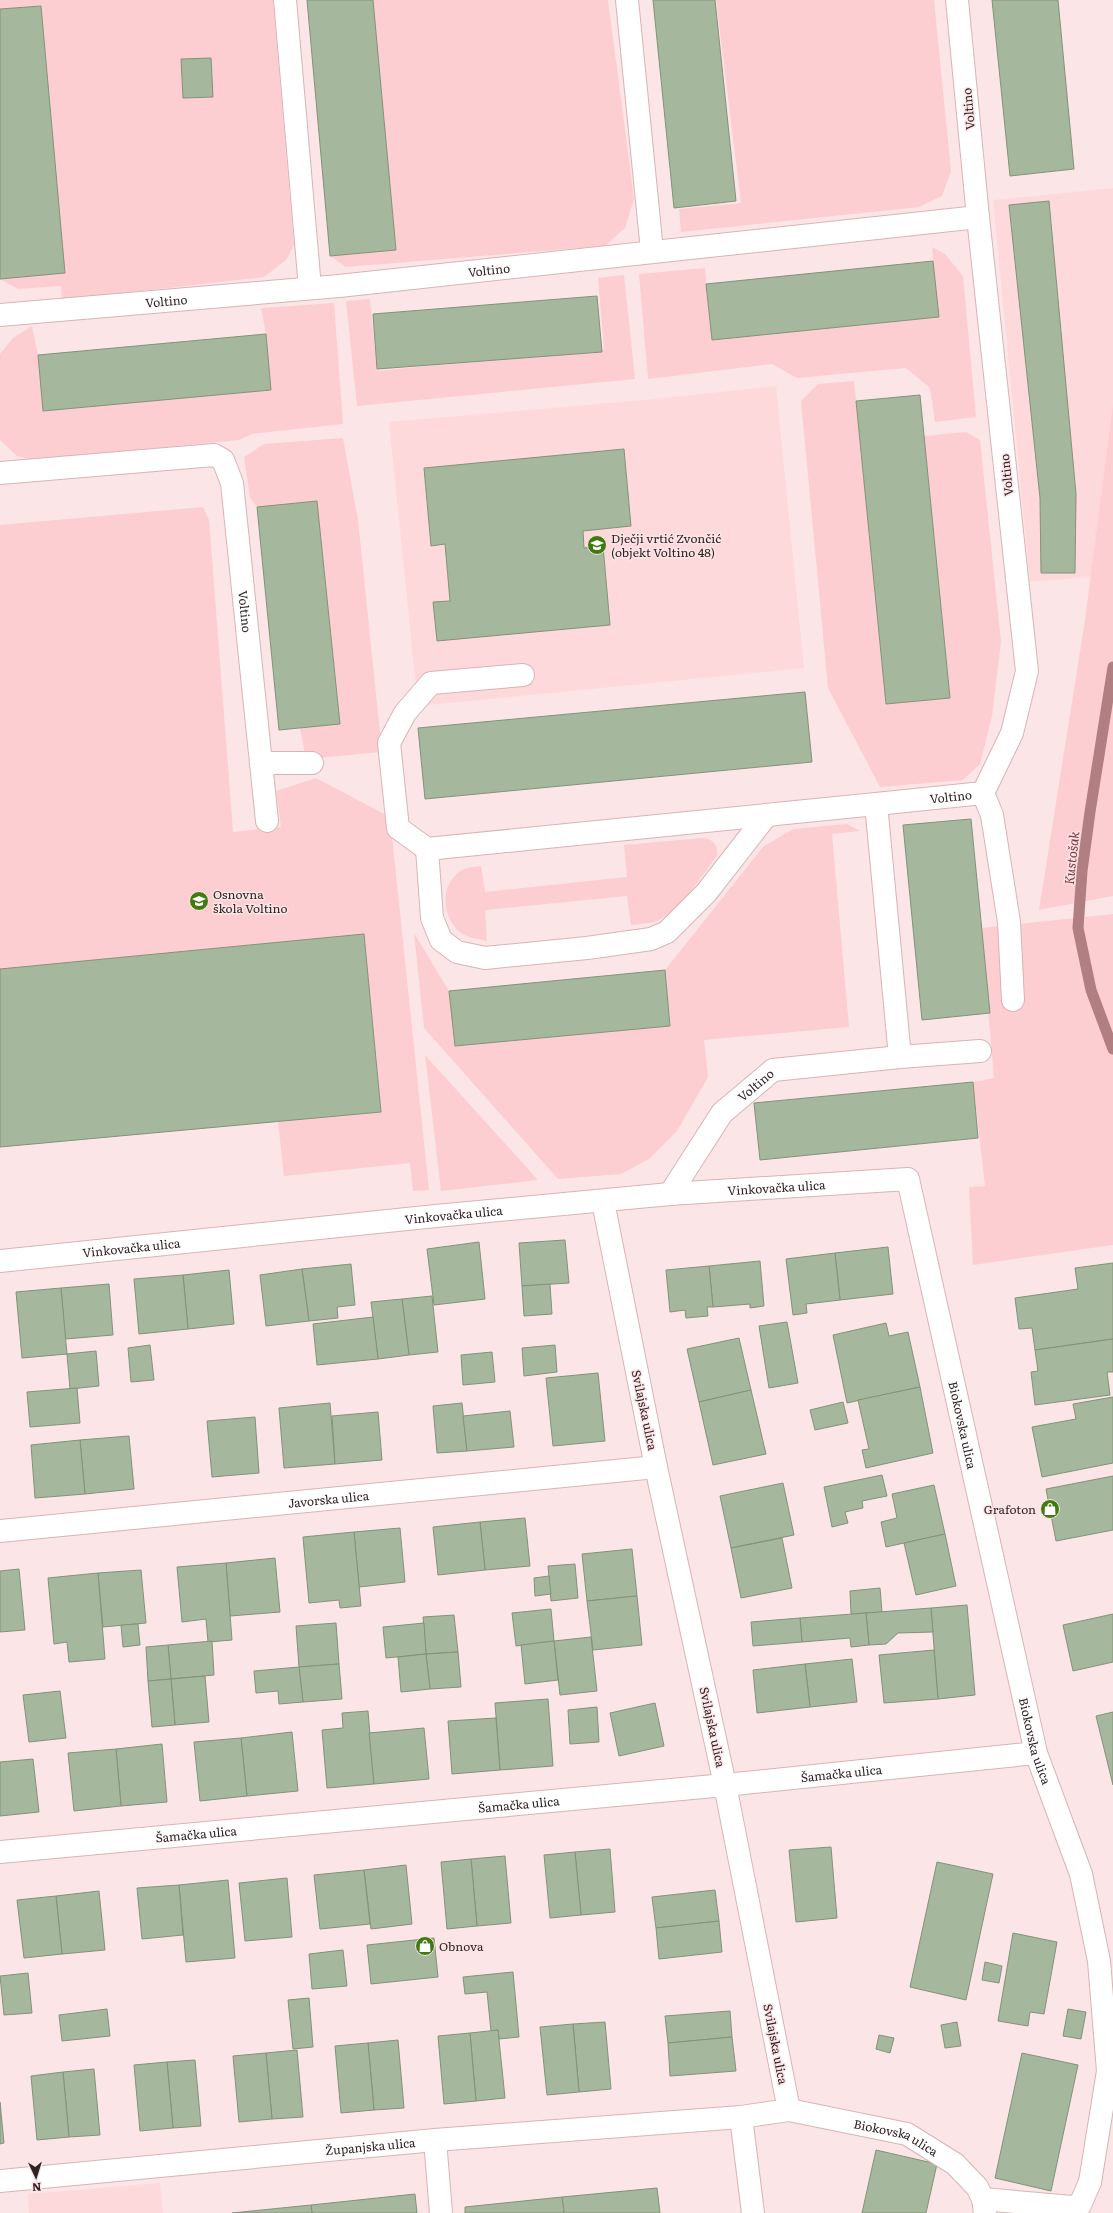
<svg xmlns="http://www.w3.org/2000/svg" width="1113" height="2213" font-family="Literata,serif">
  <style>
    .built { fill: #fed9db }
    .green { fill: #fdced1 }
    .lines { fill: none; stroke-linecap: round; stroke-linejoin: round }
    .stream { stroke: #b17e82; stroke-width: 11 }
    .building { fill: #a5b79c; stroke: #829379 }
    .service-casing { stroke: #d8b4b6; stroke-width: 24 }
    .minor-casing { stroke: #d8b4b6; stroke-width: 24 }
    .service { stroke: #fff; stroke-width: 22 }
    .minor { stroke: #fff; stroke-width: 22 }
    .labels { text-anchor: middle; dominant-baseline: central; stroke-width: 3; stroke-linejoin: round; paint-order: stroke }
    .street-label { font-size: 12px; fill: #302223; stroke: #fce5e6 }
    .poi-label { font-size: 12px; fill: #302223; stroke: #fce5e6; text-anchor: start }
    .water-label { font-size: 13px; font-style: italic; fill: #7f313d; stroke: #fce5e6 }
  </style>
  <rect width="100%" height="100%" fill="#fce5e6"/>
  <g class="built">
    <path d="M1113,188V404L1091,577L1030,582L993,200Z"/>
    <path d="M776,386L804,668L418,706L389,422L645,400Z"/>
    <path d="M160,2183L163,2213H29L28,2194Z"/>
  </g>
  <g class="green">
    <path d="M0,0H273L294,245L286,260L264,277L62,300L61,286L18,289L0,279L65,273L41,6L0,9Z"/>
    <path d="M373,0H608L634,199L625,228L605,246L346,267L330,256L396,250Z"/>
    <path d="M716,0H934L951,171L942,196L919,207L681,232L679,209L741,203Z"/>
    <path d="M932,247L945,254L963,276L976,417L935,422L930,388L906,368L797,378L772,364L648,379L639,274L705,268L712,340L938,317Z"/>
    <path d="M624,275L635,379L357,406L346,301L370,299L377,371L604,349L598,278Z"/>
    <path d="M334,303L343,424L252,434L239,440L33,460L17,456L0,440V354L13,338L32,326L38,355L43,411L271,390L266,334L261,308Z"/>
    <path d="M854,381L886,704L950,698L924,436L966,432L980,440L1001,642L992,716L980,764L963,780L880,787L828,688L801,401L818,384Z"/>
    <path d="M1113,404V896L1039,910L1085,620Z"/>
    <path d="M343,438L358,520L382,752L318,758L305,754L300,728L340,723L317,501L257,507L250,498L244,457L264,444Z"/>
    <path d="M203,507L209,520L233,832L281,827L276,791L316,778L390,817L429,1190L413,1191L410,1163L284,1176L278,1122L381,1112L364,934L0,969V525Z"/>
    <path d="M847,824L860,831L832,834L849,1027L704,1040L708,1077L677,1131L649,1159L621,1174L558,1179L424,1028L414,933L449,991L455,1046L670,1026L665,970L763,847L793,829Z"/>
    <path d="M703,838C714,839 718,846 717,856C701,876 684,906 661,919C652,924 641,924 631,925L627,896L485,910L487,941C478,939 469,938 461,933C443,919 439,888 458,873C464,867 473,867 481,866L485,892L627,877L624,845Z"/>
    <path d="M1113,914V1245L973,1265L969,1187L985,1186L973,1082L994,1078L981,928Z"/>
    <path d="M425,1055L538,1180L441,1191Z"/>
  </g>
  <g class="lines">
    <path class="stream" d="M1113,667L1090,812L1082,871L1078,928L1091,990L1113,1049"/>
  </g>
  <g class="building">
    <path d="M307,0H373L396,250L330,256Z"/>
    <path d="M653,0H715L736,201L674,208Z"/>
    <path d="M992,0H1058L1074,169L1010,176Z"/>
    <path d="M41,6L65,273L0,279V9Z"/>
    <path d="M211,58L213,97L183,98L181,59Z"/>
    <path d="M1049,201L1076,494L1075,573H1041L1040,498L1009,205Z"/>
    <path d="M933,261L939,317L712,340L706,284Z"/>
    <path d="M597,296L602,352L377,369L373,314Z"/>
    <path d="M266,334L271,390L43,411L38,355Z"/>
    <path d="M920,395L950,698L886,704L856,401Z"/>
    <path d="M624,449L631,526L583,531L584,548L603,546L610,625L437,641L433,602L450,601L445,544L431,546L424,468Z"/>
    <path d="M317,501L340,724L279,730L257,507Z"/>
    <path d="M805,692L812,762L425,799L418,728Z"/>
    <path d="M971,819L990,1013L922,1020L903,825Z"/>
    <path d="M364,934L381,1112L0,1147V969Z"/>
    <path d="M665,970L670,1026L455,1046L449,991Z"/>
    <path d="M973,1082L978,1138L760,1160L754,1103Z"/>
    <path d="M565,1240L569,1283L522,1286L519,1243Z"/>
    <path d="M479,1242L485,1299L434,1305L427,1249Z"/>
    <path d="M888,1247L893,1294L840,1300L835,1253Z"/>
    <path d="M835,1253L840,1300L806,1304L807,1313L793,1315L786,1259Z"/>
    <path d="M760,1261L764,1306L750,1308V1304L713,1307L709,1266Z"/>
    <path d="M1113,1263V1339L1035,1350L1032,1328L1019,1329L1015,1298L1078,1289L1075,1268Z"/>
    <path d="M351,1264L355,1305L337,1307L338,1318L309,1321L302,1269Z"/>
    <path d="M709,1266L713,1307H707L708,1316L686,1318L685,1310L670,1312L666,1270Z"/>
    <path d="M302,1269L309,1321L266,1326L260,1275Z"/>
    <path d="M229,1270L234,1324L188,1329L183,1275Z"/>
    <path d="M183,1275L188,1329L139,1334L134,1279Z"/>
    <path d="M109,1284L113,1335L65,1339L61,1288Z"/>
    <path d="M550,1284L552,1314L524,1316L522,1286Z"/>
    <path d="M61,1288L67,1354L22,1358L16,1292Z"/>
    <path d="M432,1296L438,1352L409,1355L402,1299Z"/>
    <path d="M402,1299L409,1355L378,1359L371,1302Z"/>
    <path d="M373,1317L378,1359L317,1365L313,1324Z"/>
    <path d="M787,1322L798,1383L769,1388L759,1326Z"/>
    <path d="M886,1323L889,1336L908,1332L920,1387L847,1403L833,1335Z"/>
    <path d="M739,1338L751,1390L699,1402L687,1349Z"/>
    <path d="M1113,1339V1372H1107L1110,1395L1035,1405L1031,1372L1038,1371L1035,1350Z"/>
    <path d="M150,1345L154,1380L131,1382L128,1348Z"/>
    <path d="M555,1345L557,1372L524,1376L522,1348Z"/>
    <path d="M96,1351L99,1386L70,1389L67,1354Z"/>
    <path d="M492,1352L495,1382L463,1385L461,1355Z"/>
    <path d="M598,1373L605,1441L553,1446L546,1378Z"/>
    <path d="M920,1387L933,1453L866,1468L862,1450L869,1449L858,1400Z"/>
    <path d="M77,1388L80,1423L30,1427L27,1392Z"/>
    <path d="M751,1390L766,1454L713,1465L699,1402Z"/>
    <path d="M1113,1397V1463L1042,1477L1032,1427L1076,1419L1073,1404Z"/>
    <path d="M843,1402L848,1423L815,1430L810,1410Z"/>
    <path d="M330,1403L335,1464L284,1468L279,1408Z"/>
    <path d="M462,1403L467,1451L437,1453L433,1406Z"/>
    <path d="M510,1411L514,1447L467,1451L463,1416Z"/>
    <path d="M378,1412L382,1460L335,1464L332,1416Z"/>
    <path d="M255,1417L259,1473L212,1477L207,1421Z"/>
    <path d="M129,1436L134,1489L85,1494L80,1440Z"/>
    <path d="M80,1440L85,1494L35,1498L31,1445Z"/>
    <path d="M882,1475L887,1496L862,1501L863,1508L845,1512L848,1523L832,1527L824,1487Z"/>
    <path d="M1113,1476V1530L1056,1541L1046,1489Z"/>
    <path d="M783,1483L794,1535L731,1548L720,1496Z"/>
    <path d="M934,1485L945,1534L886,1547L881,1522L897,1518L892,1494Z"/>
    <path d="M525,1518L530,1566L485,1570L480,1522Z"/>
    <path d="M480,1522L485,1570L438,1575L433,1527Z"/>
    <path d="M400,1528L405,1582L359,1587L354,1532Z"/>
    <path d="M354,1532L361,1606L340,1608L339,1600L309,1603L303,1537Z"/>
    <path d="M945,1534L956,1586L916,1595L904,1543Z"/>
    <path d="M782,1538L792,1588L741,1598L731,1548Z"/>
    <path d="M632,1549L637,1596L587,1601L582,1554Z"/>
    <path d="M275,1558L280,1612L230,1616L226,1563Z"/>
    <path d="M226,1563L232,1640L208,1642L206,1619L182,1622L177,1567Z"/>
    <path d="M575,1564L578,1598L551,1601L548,1566Z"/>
    <path d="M19,1569L25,1630L0,1632V1571Z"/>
    <path d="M141,1570L146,1623L103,1627L98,1573Z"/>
    <path d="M98,1573L105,1659L69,1662L67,1642L54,1644L48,1578Z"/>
    <path d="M549,1576L551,1594L535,1596L534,1578Z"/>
    <path d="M880,1588L882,1612L851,1614L850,1591Z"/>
    <path d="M637,1596L642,1645L593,1650L587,1601Z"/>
    <path d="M967,1605L975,1695L938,1699L931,1608Z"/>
    <path d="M931,1608L933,1632L898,1633L886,1644L869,1645L866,1613Z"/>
    <path d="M551,1609L554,1641L516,1646L512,1613Z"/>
    <path d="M866,1613L869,1645L851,1647L850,1638L802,1642L800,1618Z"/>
    <path d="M1113,1614V1662L1073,1671L1063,1625Z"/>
    <path d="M454,1615L458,1652L426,1654L423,1617Z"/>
    <path d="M800,1618L802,1642L753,1646L751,1622Z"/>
    <path d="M336,1623L339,1664L299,1667L296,1626Z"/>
    <path d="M424,1623L426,1654L386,1658L383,1627Z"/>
    <path d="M138,1624L140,1645L123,1647L121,1625Z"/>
    <path d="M591,1637L597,1691L560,1695L554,1641Z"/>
    <path d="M212,1641L214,1675L171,1679L168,1645Z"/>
    <path d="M554,1641L558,1680L525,1684L521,1645Z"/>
    <path d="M168,1645L171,1679L148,1681L146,1647Z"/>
    <path d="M934,1650L938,1699L884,1703L879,1655Z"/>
    <path d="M458,1652L461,1687L430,1689L426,1654Z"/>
    <path d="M426,1654L430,1689L401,1692L398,1657Z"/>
    <path d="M852,1659L857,1702L810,1707L805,1664Z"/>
    <path d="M339,1664L342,1699L303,1702L299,1667Z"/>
    <path d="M805,1664L810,1707L757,1713L753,1670Z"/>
    <path d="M299,1667L303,1702L279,1704L278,1691L256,1693L254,1671Z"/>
    <path d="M205,1676L209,1722L175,1725L171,1679Z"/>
    <path d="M171,1679L175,1725L152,1727L148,1681Z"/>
    <path d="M60,1691L66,1738L29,1742L23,1695Z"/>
    <path d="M548,1699L553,1766L500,1770L495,1703Z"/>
    <path d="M655,1703L664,1746L619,1756L610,1713Z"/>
    <path d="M597,1707L599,1742L570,1744L568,1710Z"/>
    <path d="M368,1711L374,1784L327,1788L322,1730L343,1728L342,1713Z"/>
    <path d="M1113,1712V1785L1096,1716Z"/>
    <path d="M496,1718L500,1770L452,1774L448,1721Z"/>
    <path d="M424,1728L429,1779L374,1784L369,1733Z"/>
    <path d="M292,1732L298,1791L247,1796L241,1738Z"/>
    <path d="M241,1738L247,1796L200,1801L194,1742Z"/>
    <path d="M162,1744L167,1802L121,1806L116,1749Z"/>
    <path d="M116,1749L121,1806L74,1811L68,1753Z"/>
    <path d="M33,1759L39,1812L0,1816V1762Z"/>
    <path d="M831,1847L837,1918L796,1922L789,1850Z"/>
    <path d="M610,1849L615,1912L581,1915L575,1852Z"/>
    <path d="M575,1852L581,1915L550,1918L544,1855Z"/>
    <path d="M505,1856L511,1923L477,1926L471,1859Z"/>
    <path d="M471,1859L477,1926L447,1929L441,1862Z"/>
    <path d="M937,1862L993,1874L966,2000L910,1987Z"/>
    <path d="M406,1865L412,1924L371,1929L364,1870Z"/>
    <path d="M364,1870L370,1924L320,1929L314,1875Z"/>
    <path d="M287,1878L292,1937L245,1941L239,1883Z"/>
    <path d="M228,1880L235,1958L186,1962L179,1885Z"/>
    <path d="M179,1885L183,1935L142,1939L137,1888Z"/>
    <path d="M715,1890L719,1921L656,1928L652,1897Z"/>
    <path d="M99,1891L105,1950L62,1954L56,1896Z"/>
    <path d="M56,1896L62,1954L24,1958L17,1900Z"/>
    <path d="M719,1921L722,1952L659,1959L656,1928Z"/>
    <path d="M1013,1933L1057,1942L1044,2014L1030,2012L1028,2026L998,2021Z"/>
    <path d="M434,1938L438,1977L371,1984L367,1945Z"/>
    <path d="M343,1950L347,1986L312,1989L309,1954Z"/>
    <path d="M985,1962L1002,1966L999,1983L982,1980Z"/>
    <path d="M513,1972L519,2037L499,2039L498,2030L491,2031L487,1992L465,1994L463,1977Z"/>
    <path d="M28,1973L32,2013L4,2015L0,1976Z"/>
    <path d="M309,1998L313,2047L293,2049L288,2000Z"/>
    <path d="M107,2009L110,2036L62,2041L59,2015Z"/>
    <path d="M1068,2009L1086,2012L1081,2039L1063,2036Z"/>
    <path d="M730,2011L732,2037L668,2043L665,2016Z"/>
    <path d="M605,2022L611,2089L579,2092L573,2024Z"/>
    <path d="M957,2022L961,2046L945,2048L941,2025Z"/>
    <path d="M573,2024L579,2092L547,2095L540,2027Z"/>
    <path d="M498,2030L505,2098L476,2101L470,2033Z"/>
    <path d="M470,2033L476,2101L444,2104L438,2036Z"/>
    <path d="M879,2035L894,2038L890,2053L876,2049Z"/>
    <path d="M732,2037L736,2071L670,2076L668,2043Z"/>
    <path d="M398,2040L404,2108L374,2110L368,2043Z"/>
    <path d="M368,2043L374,2110L341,2113L335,2046Z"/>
    <path d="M297,2050L303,2117L272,2119L266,2053Z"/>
    <path d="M266,2053L272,2119L239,2122L233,2056Z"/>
    <path d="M1022,2053L1078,2065L1051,2191L995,2178Z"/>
    <path d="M195,2060L201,2126L173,2128L167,2062Z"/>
    <path d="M167,2062L173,2128L140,2131L134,2065Z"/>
    <path d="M94,2069L100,2135L69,2137L63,2072Z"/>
    <path d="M63,2072L69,2137L37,2140L31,2076Z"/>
    <path d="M0,2102L4,2143L0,2144Z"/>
    <path d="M876,2150L937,2164L926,2213H862Z"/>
    <path d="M657,2188L660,2213H564L562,2197Z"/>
    <path d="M415,2194L417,2213H312L311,2205Z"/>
    <path d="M562,2197L564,2213H465V2207Z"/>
    <path d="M311,2205L312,2213H232Z"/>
  </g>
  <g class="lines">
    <defs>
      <g id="service">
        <path d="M285,0L310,288"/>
        <path d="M627,0L652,251"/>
        <path id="s1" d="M0,473L214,455L223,460L232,483L267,821"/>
        <path d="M523,675L431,683L405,713L389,743L398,828L427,849L876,804"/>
        <path d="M261,763H312"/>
        <path d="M983,793L992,815L1009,922L1013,1000"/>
        <path d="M427,849L432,918L441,940L457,952L485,958L587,948L651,939L667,932L706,893L766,816"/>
        <path d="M900,1057L980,1051"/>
        <path d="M435,2140L441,2213"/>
        <path d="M983,2199L1072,2207L1080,2205L1090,2182"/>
      </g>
      <g id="minor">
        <path id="s2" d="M0,315L339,286L978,217"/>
        <path id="s3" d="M670,1194L722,1113L773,1070L900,1057L876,804L983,793L1012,733L1027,671L978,217L957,0"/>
        <path id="s4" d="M0,1261L436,1216L670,1194L908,1179L1036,1753L1081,1874L1099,1961L1108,2071L1090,2182"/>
        <path id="s5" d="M0,1531L656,1467"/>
        <path id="s6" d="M0,1852L725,1785L1036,1753"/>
        <path id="s7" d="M789,2110L907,2134L955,2164L977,2187L983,2199L985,2213"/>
        <path d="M741,2117L753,2213"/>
        <path id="s8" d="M0,2181L435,2140L741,2117L789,2110L725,1785L656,1467L603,1202"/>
      </g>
    </defs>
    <use href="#service" class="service-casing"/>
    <use href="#minor" class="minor-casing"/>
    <use href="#service" class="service"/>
    <use href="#minor" class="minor"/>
  </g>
  <defs>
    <symbol id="school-disc" viewBox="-11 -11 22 22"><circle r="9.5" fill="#417a10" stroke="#fce5e6"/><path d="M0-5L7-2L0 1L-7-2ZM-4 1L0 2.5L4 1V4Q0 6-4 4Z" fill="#fff"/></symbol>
    <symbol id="shop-disc" viewBox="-11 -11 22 22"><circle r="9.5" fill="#417a10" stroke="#fce5e6"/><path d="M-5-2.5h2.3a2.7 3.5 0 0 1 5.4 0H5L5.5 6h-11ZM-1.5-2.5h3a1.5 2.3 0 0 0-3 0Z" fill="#fff"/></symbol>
  </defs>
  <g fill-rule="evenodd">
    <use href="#school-disc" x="586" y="534" width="22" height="22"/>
    <use href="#school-disc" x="188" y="890" width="22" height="22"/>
    <use href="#shop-disc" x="1039" y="1498" width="22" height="22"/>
    <use href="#shop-disc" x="414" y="1935" width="22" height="22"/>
  </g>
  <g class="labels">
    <g class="street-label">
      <text transform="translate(968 109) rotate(-95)">Voltino</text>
      <text stroke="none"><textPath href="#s2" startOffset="491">Voltino</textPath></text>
      <text stroke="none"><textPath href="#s2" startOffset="167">Voltino</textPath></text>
      <text transform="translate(1006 475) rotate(-96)">Voltino</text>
      <text stroke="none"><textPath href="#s1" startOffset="379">Voltino</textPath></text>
      <text stroke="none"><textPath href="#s3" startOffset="620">Voltino</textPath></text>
      <text stroke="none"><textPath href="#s3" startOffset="140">Voltino</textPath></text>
      <text stroke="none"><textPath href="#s4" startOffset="780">Vinkovačka ulica</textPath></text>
      <text stroke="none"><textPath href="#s4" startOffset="456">Vinkovačka ulica</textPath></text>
      <text stroke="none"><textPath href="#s4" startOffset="132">Vinkovačka ulica</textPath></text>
      <text transform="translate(645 1410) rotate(78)">Svilajska ulica</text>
      <text stroke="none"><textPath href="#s4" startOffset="1164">Biokovska ulica</textPath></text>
      <text stroke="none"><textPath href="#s5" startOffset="330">Javorska ulica</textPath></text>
      <text transform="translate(713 1727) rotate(78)">Svilajska ulica</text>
      <text stroke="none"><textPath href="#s4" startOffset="1488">Biokovska ulica</textPath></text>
      <text stroke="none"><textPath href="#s6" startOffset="845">Šamačka ulica</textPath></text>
      <text stroke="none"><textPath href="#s6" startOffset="521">Šamačka ulica</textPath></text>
      <text stroke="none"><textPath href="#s6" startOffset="197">Šamačka ulica</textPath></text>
      <text transform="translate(776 2044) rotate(79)">Svilajska ulica</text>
      <text stroke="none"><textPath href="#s7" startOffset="111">Biokovska ulica</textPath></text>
      <text stroke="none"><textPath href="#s8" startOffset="372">Županjska ulica</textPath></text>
    </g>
    <g class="poi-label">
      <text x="611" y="538">Dječji vrtić Zvončić<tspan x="611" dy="14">(objekt Voltino 48)</tspan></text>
      <text x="213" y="894">Osnovna<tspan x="213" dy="14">škola Voltino</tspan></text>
      <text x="1036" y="1509" text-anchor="end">Grafoton</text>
      <text x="439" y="1946">Obnova</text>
    </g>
    <g class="water-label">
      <text transform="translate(1071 858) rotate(-84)">Kustošak</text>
    </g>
  </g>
  <g transform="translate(36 2177) rotate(176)" stroke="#fce5e6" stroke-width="3" paint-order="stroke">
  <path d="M0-3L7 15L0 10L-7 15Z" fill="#302223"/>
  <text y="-6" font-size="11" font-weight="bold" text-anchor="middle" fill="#302223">N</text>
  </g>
</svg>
